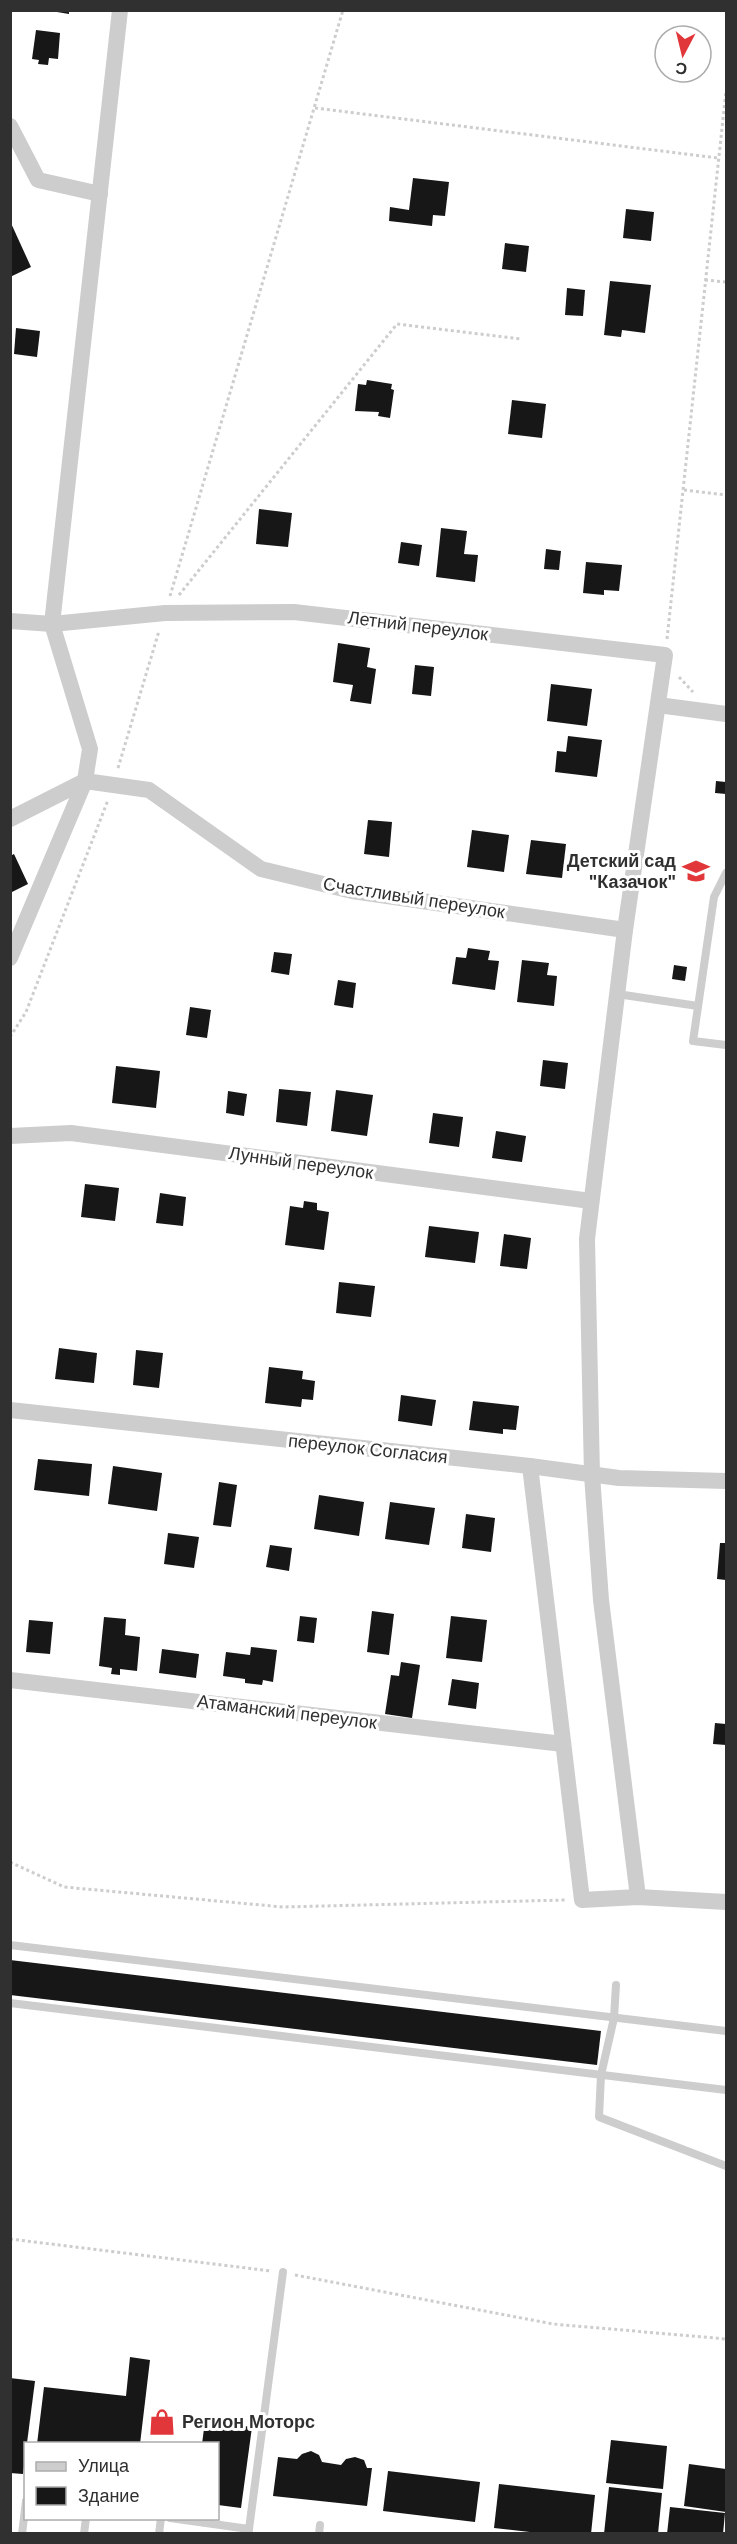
<svg xmlns="http://www.w3.org/2000/svg" width="737" height="2544" font-family="Helvetica,sans-serif">
  <style>
    .building { fill: #171717 }
    .lines { fill: none; stroke-linecap: round; stroke-linejoin: round }
    .path { stroke: #cdcdcd; stroke-width: 3; stroke-dasharray: 3 3; stroke-linecap: butt }
    .service { stroke: #cdcdcd; stroke-width: 8 }
    .minor { stroke: #cdcdcd; stroke-width: 16 }
    .labels { text-anchor: middle; dominant-baseline: central; stroke-width: 6; stroke-linejoin: round; paint-order: stroke }
    .street-label { font-size: 18px; fill: #303030; stroke: #fff }
    .poi-label { font-size: 18px; font-weight: bold; fill: #303030; stroke: #fff; text-anchor: end }
  </style>
  <rect width="100%" height="100%" fill="#fff"/>
  <g class="building">
    <path d="M45,10H69V14Z"/>
    <path d="M36,30L60,33L58,59L49,58L48,65L38,64L39,60L32,59Z"/>
    <path d="M413,178L449,182L445,216L433,215L432,226L389,221L390,207L409,210Z"/>
    <path d="M626,209L654,212L651,241L623,238Z"/>
    <path d="M10,221L31,267L10,277Z"/>
    <path d="M505,243L529,246L526,272L502,269Z"/>
    <path d="M610,281L651,285L645,333L622,330L621,337L604,335Z"/>
    <path d="M567,288L585,290L583,316L565,315Z"/>
    <path d="M16,328L40,331L37,357L14,354Z"/>
    <path d="M367,380L392,384L391,389L394,390L390,418L378,416L379,412L355,411L358,384L366,385Z"/>
    <path d="M512,400L546,404L542,438L508,434Z"/>
    <path d="M259,509L292,513L288,547L256,544Z"/>
    <path d="M441,528L467,531L464,554L478,555L475,582L436,577Z"/>
    <path d="M401,542L422,545L419,566L398,563Z"/>
    <path d="M546,549L561,551L559,570L544,569Z"/>
    <path d="M586,562L622,565L619,591L604,590V595L583,593Z"/>
    <path d="M338,643L370,648L367,667L376,669L371,704L350,701L353,685L333,682Z"/>
    <path d="M415,665L434,667L431,696L412,694Z"/>
    <path d="M551,684L592,689L587,726L547,721Z"/>
    <path d="M568,736L602,740L597,777L555,772L557,751L566,752Z"/>
    <path d="M716,781L726,782V794L715,793Z"/>
    <path d="M368,820L392,822L389,857L364,854Z"/>
    <path d="M472,830L509,835L504,872L467,867Z"/>
    <path d="M531,840L566,844L562,878L526,874Z"/>
    <path d="M14,854L28,884L10,893V856Z"/>
    <path d="M468,948L490,951L488,960L499,961L495,990L452,984L456,957L466,958Z"/>
    <path d="M274,952L292,954L289,975L271,972Z"/>
    <path d="M522,960L549,963L547,975L557,976L554,1006L517,1002Z"/>
    <path d="M674,965L687,967L685,981L672,979Z"/>
    <path d="M338,980L356,983L353,1008L334,1005Z"/>
    <path d="M190,1007L211,1010L207,1038L186,1035Z"/>
    <path d="M543,1060L568,1063L565,1089L540,1086Z"/>
    <path d="M116,1066L160,1071L156,1108L112,1103Z"/>
    <path d="M279,1089L311,1092L307,1126L276,1122Z"/>
    <path d="M336,1090L373,1095L367,1136L331,1131Z"/>
    <path d="M228,1091L247,1094L244,1116L226,1113Z"/>
    <path d="M433,1113L463,1117L459,1147L429,1143Z"/>
    <path d="M496,1131L526,1136L522,1162L492,1158Z"/>
    <path d="M85,1184L119,1188L115,1221L81,1217Z"/>
    <path d="M160,1193L186,1197L183,1226L156,1223Z"/>
    <path d="M304,1201L317,1203V1210L329,1212L324,1250L285,1245L290,1206L303,1208Z"/>
    <path d="M429,1226L479,1232L475,1263L425,1257Z"/>
    <path d="M504,1234L531,1238L527,1269L500,1266Z"/>
    <path d="M339,1282L375,1286L371,1317L336,1313Z"/>
    <path d="M59,1348L97,1353L94,1383L55,1379Z"/>
    <path d="M136,1350L163,1353L159,1388L133,1385Z"/>
    <path d="M269,1367L303,1371L302,1379L315,1381L313,1400L302,1399L301,1407L265,1403Z"/>
    <path d="M401,1395L436,1400L432,1426L398,1421Z"/>
    <path d="M473,1401L519,1406L516,1430L503,1429V1434L469,1430Z"/>
    <path d="M38,1459L92,1464L89,1496L34,1490Z"/>
    <path d="M113,1466L162,1473L157,1511L108,1504Z"/>
    <path d="M219,1482L237,1485L231,1527L213,1525Z"/>
    <path d="M319,1495L364,1502L359,1536L314,1529Z"/>
    <path d="M390,1502L435,1508L429,1545L385,1539Z"/>
    <path d="M466,1514L495,1518L491,1552L462,1548Z"/>
    <path d="M168,1533L199,1537L194,1568L164,1564Z"/>
    <path d="M720,1543H726V1580L717,1579Z"/>
    <path d="M270,1545L292,1548L289,1571L266,1567Z"/>
    <path d="M372,1611L394,1614L389,1655L367,1652Z"/>
    <path d="M300,1616L317,1618L314,1643L297,1641Z"/>
    <path d="M451,1616L487,1620L482,1662L446,1658Z"/>
    <path d="M104,1617L126,1619L125,1635L140,1637L137,1671L120,1669V1675L111,1674L112,1668L99,1666Z"/>
    <path d="M29,1620L53,1622L50,1654L26,1652Z"/>
    <path d="M251,1647L277,1650L273,1682L263,1680L262,1685L245,1683V1679L223,1676L226,1652L250,1655Z"/>
    <path d="M162,1649L199,1654L196,1678L159,1673Z"/>
    <path d="M401,1662L420,1665L412,1718L385,1714L391,1675L399,1676Z"/>
    <path d="M452,1679L479,1683L476,1709L448,1705Z"/>
    <path d="M715,1723L726,1724V1745L713,1744Z"/>
    <path d="M10,1960L601,2031L597,2065L10,1995Z"/>
    <path d="M130,2357L150,2360L140,2444H37L44,2387L126,2396Z"/>
    <path d="M10,2378L35,2381L23,2474L10,2473Z"/>
    <path d="M205,2421L252,2427L241,2508L218,2505V2444H202Z"/>
    <path d="M611,2440L667,2446L663,2489L606,2483Z"/>
    <path d="M311,2451L319,2455L322,2462L341,2465L346,2459L355,2457L364,2460L367,2468H372L367,2506L273,2496L278,2457L297,2459L302,2454Z"/>
    <path d="M689,2464L726,2469V2512L684,2506Z"/>
    <path d="M388,2471L480,2482L475,2522L383,2511Z"/>
    <path d="M499,2484L595,2495L591,2534H547L494,2528Z"/>
    <path d="M609,2487L662,2493L658,2534H604Z"/>
    <path d="M670,2507L725,2513L723,2534H667Z"/>
  </g>
  <g class="lines">
    <g class="path">
      <path d="M315,108L718,158"/>
      <path d="M705,280L726,282"/>
      <path d="M684,490L726,495"/>
      <path d="M179,595L397,324L521,339"/>
      <path d="M170,596L343,10"/>
      <path d="M667,639L726,91"/>
      <path d="M679,677L693,692"/>
      <path d="M118,768L159,631"/>
      <path d="M10,1037L26,1012L108,800"/>
      <path d="M10,1862L64,1887L283,1907L565,1900"/>
      <path d="M10,2239L271,2271"/>
      <path d="M295,2275L553,2324L726,2339"/>
    </g>
    <g class="service">
      <path d="M726,873L714,897L693,1041L726,1045"/>
      <path d="M617,994L698,1006"/>
      <path d="M10,1945L726,2031"/>
      <path d="M616,1985L614,2018L601,2075L599,2117L726,2166"/>
      <path d="M10,2003L726,2090"/>
      <path d="M170,2518L249,2529L248,2533"/>
      <path d="M249,2529L283,2272"/>
      <path d="M22,2534L26,2501"/>
      <path d="M84,2534L86,2518"/>
      <path d="M159,2534L161,2518"/>
      <path d="M319,2534L320,2525"/>
    </g>
    <g class="minor">
      <path d="M10,126L38,180L100,194"/>
      <path d="M10,621L52,624L165,613L294,612L665,655L625,930L587,1239L592,1475L601,1600L638,1897"/>
      <path d="M658,705L726,714"/>
      <path d="M10,819L85,781L149,790L261,869L352,891L625,930"/>
      <path d="M10,958L85,781L90,749L52,624L120,10"/>
      <path d="M10,1136L71,1133L591,1201"/>
      <path d="M10,1410L530,1466L619,1478L726,1481"/>
      <path d="M530,1466L582,1900L638,1897L726,1902"/>
      <path d="M10,1680L563,1744"/>
    </g>
  </g>
  <defs>
    <symbol id="school-bare" viewBox="-9 -9 18 18"><path d="M0-5L7-2L0 1L-7-2ZM-4 1L0 2.5L4 1V4Q0 6-4 4Z" fill="#e2373a" stroke="#fff" stroke-width="2.5" paint-order="stroke"/></symbol>
    <symbol id="shop-bare" viewBox="-9 -9 18 18"><path d="M-5-2.5h2.3a2.7 3.5 0 0 1 5.4 0H5L5.5 6h-11ZM-1.5-2.5h3a1.5 2.3 0 0 0-3 0Z" fill="#e2373a" stroke="#fff" stroke-width="2.5" paint-order="stroke"/></symbol>
  </defs>
  <g fill-rule="evenodd">
    <use href="#school-bare" x="677" y="852" width="38" height="38"/>
    <use href="#shop-bare" x="143" y="2403" width="38" height="38"/>
  </g>
  <g class="labels">
    <g class="street-label">
      <text transform="translate(418 626) rotate(7)">Летний переулок</text>
      <text transform="translate(414 898) rotate(9)">Счастливый переулок</text>
      <text transform="translate(301 1163) rotate(8)">Лунный переулок</text>
      <text transform="translate(368 1449) rotate(6)">переулок Согласия</text>
      <text transform="translate(287 1712) rotate(7)">Атаманский переулок</text>
    </g>
    <g class="poi-label">
      <text x="676" y="861">Детский сад<tspan x="676" dy="21">"Казачок"</tspan></text>
      <text x="182" y="2422" text-anchor="start">Регион Моторс</text>
    </g>
  </g>
  <rect width="737" height="2544" fill="none" stroke="#303030" stroke-width="24"/>
  <rect x="24" y="2442" width="195" height="78" fill="#ffffff" stroke="#acacac" stroke-width="1.5"/>
  <rect x="36" y="2462" width="30" height="9" fill="#cdcdcd" stroke="#acacac" stroke-width="1.5"/>
  <text x="78" y="2472" font-size="18" fill="#303030">Улица</text>
  <rect x="36" y="2487" width="30" height="18" fill="#171717" stroke="#acacac" stroke-width="1.5"/>
  <text x="78" y="2502" font-size="18" fill="#303030">Здание</text>
  <g transform="translate(683 54) rotate(187)"><circle r="28" fill="#ffffff" stroke="#acacac" stroke-width="1.5"/>
  <path d="M0-4.5L10 22L0 15L-10 22Z" fill="#e2373a"/>
  <text y="-9" font-size="16" font-weight="bold" text-anchor="middle" fill="#303030">С</text>
  </g>
</svg>
